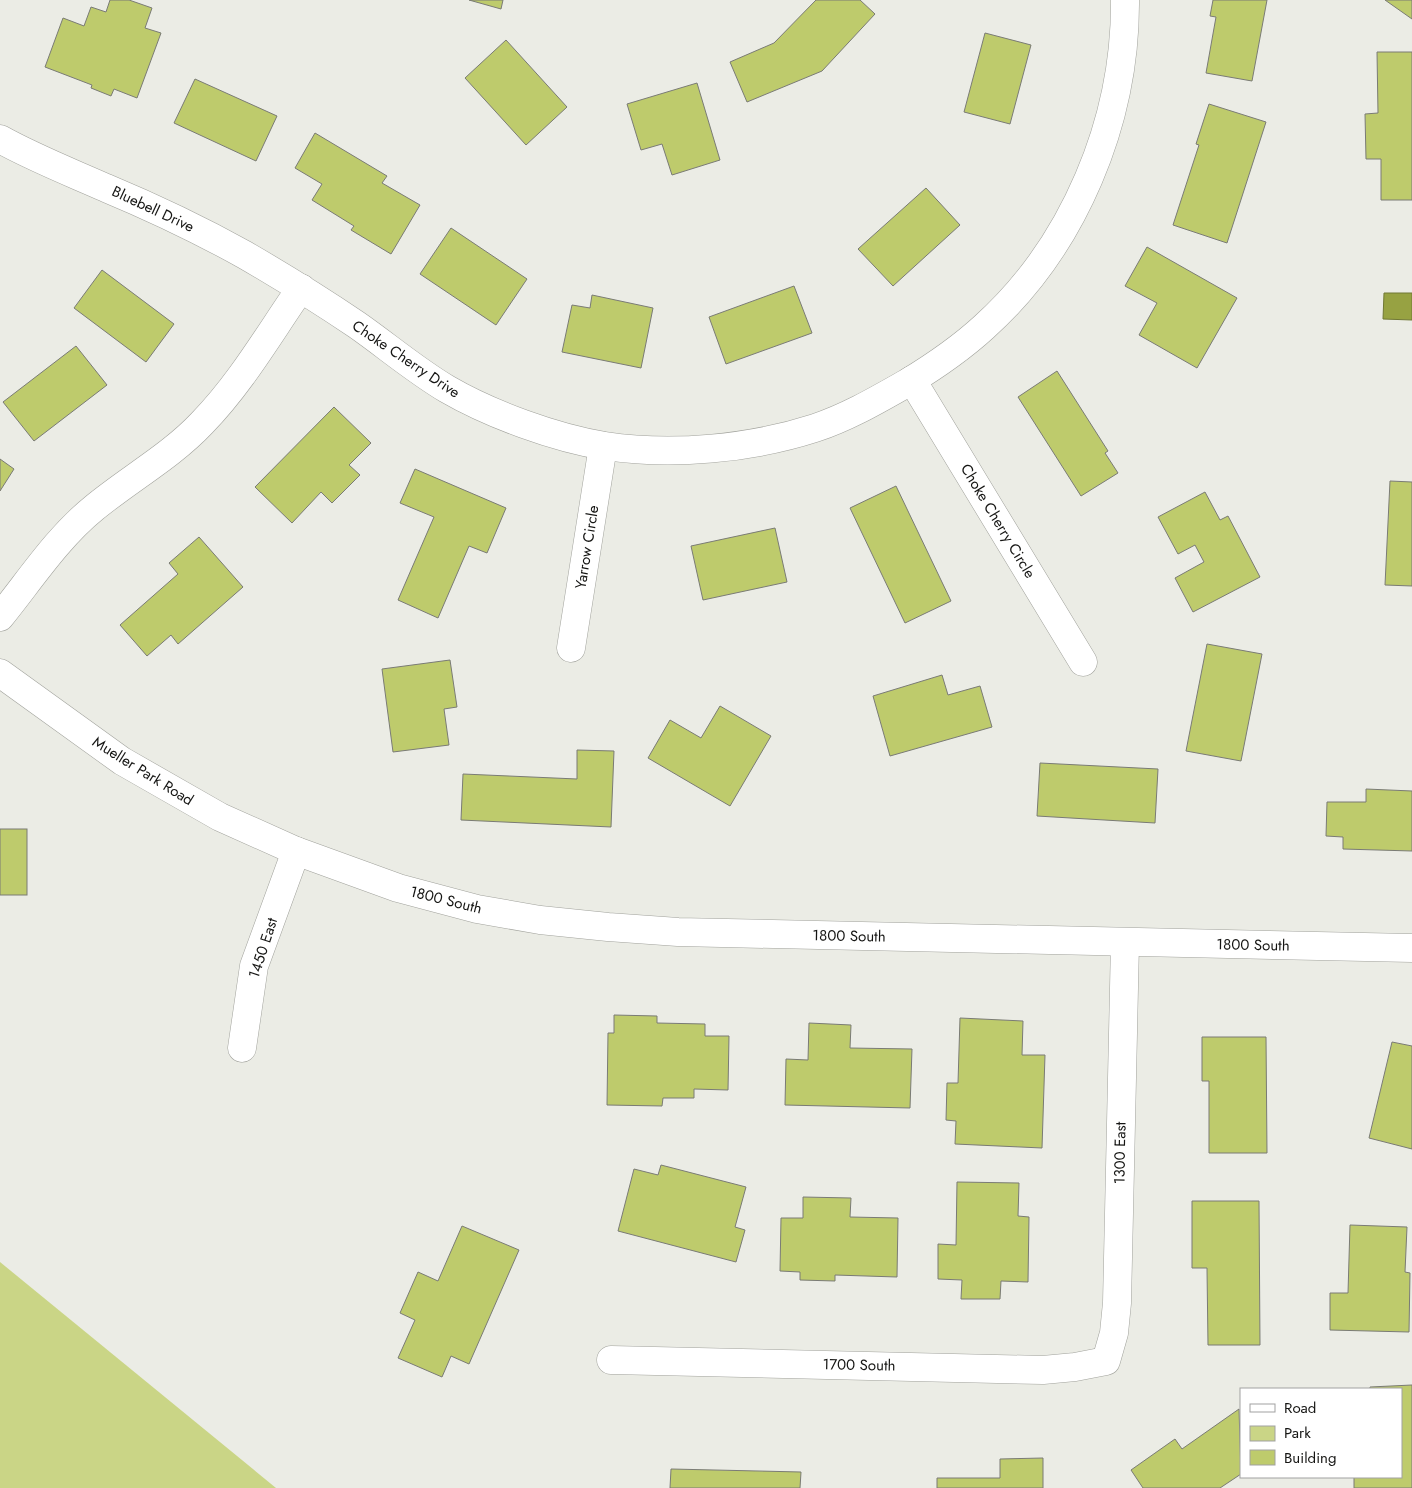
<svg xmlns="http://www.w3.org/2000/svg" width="1412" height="1488" font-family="Jost,sans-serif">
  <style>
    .green { fill: #cad586 }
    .water { fill: #97a242; stroke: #707834 }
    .building { fill: #becb6c; stroke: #7a7b75 }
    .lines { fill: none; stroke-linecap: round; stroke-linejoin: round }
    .minor-casing { stroke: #a1a29c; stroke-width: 29 }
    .secondary-casing { stroke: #a1a29c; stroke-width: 29 }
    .minor { stroke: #fff; stroke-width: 28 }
    .secondary { stroke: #fff; stroke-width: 28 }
    .labels { text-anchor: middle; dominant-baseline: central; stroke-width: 5; stroke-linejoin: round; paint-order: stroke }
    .street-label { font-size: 15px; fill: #151513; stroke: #fff }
  </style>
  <rect width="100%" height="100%" fill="#ebece5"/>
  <path class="green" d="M0,1262L276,1488H0Z"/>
  <path class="water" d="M1384,293H1412V320L1383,319Z"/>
  <g class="building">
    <path d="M110,0H129L152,8L145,28L161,33L137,98L114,89L111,96L91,88L92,85L45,67L63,18L84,26L91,7L106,12Z"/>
    <path d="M469,0H503L501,9Z"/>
    <path d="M816,0H860L875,14L822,71L747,102L730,62L774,43Z"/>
    <path d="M1213,0H1267L1252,81L1206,73L1216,17L1210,16Z"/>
    <path d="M1385,0H1412V19Z"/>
    <path d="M985,33L1031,45L1010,124L964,112Z"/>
    <path d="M506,40L567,107L526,145L465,78Z"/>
    <path d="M1377,52H1412V200H1381V159H1366L1365,114L1378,113Z"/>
    <path d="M195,79L277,116L256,161L174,123Z"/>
    <path d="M697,83L720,160L672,175L662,144L641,150L627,104Z"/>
    <path d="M1209,104L1266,122L1227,243L1173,225L1199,145L1196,144Z"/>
    <path d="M315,133L387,176L382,183L420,205L391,254L351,230L354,226L312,200L322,184L295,168Z"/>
    <path d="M926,188L960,225L893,286L858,249Z"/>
    <path d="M451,228L527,279L496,325L420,274Z"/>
    <path d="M1147,247L1237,298L1197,368L1139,335L1157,303L1125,286Z"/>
    <path d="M102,270L174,324L146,362L74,308Z"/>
    <path d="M794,286L812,333L726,364L709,317Z"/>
    <path d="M592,295L653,308L641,368L562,352L572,305L590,308Z"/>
    <path d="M76,346L107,385L34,441L3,402Z"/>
    <path d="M1057,371L1108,451L1105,453L1118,473L1081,496L1018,397Z"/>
    <path d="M334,407L371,443L349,465L360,475L332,503L321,492L292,523L255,487Z"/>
    <path d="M0,459L14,469L0,491Z"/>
    <path d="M415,469L506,508L487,553L469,546L438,618L398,600L434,517L400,503Z"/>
    <path d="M1390,481L1412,482V586L1385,585Z"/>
    <path d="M896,486L951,601L905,623L850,508Z"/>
    <path d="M1205,492L1220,520L1228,516L1260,577L1193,612L1175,578L1204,562L1195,545L1178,554L1158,517Z"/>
    <path d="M775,528L787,582L703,600L691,546Z"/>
    <path d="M199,537L243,587L178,644L171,635L147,656L120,625L178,574L169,563Z"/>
    <path d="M1207,644L1262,654L1241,761L1186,751Z"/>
    <path d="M450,660L457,707L444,709L449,745L393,752L382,669Z"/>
    <path d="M942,675L948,695L980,686L992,727L890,756L873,696Z"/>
    <path d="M720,706L771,736L730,806L648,758L670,720L701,738Z"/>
    <path d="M577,750L614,751L611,827L461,820L463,774L577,779Z"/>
    <path d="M1040,763L1158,769L1155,823L1037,816Z"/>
    <path d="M1366,789L1412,791V851L1343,849V837L1326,836L1327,802H1366Z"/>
    <rect x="0" y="829" width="27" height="66"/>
    <path d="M614,1015L657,1016V1023L705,1024V1036H729L728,1090L694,1089V1098H663L662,1106L607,1105L608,1033H614Z"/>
    <path d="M960,1018L1023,1021L1022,1055H1045L1042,1148L955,1144L956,1121L946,1120L947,1083H958Z"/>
    <path d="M809,1023L851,1025L850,1048L912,1049L910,1108L785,1105L786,1059L808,1060Z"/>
    <path d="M1202,1037H1266L1267,1153H1209V1081H1202Z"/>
    <path d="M1392,1042L1412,1046V1149L1369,1138Z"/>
    <path d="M661,1165L746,1187L735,1227L745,1230L736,1262L618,1231L634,1169L658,1175Z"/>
    <path d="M957,1182L1019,1183L1018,1216L1029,1217L1028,1282L1001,1281L1000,1299H961L962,1280L938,1279V1244L956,1245Z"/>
    <path d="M803,1197L851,1198L850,1217L898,1218L897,1277L835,1275V1281L800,1280V1272L780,1271L781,1218H803Z"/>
    <path d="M1192,1201H1259L1260,1345H1208L1207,1268H1192Z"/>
    <path d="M1350,1225L1407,1227L1405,1272L1410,1273L1409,1332L1330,1330V1293H1348Z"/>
    <path d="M462,1226L519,1250L469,1364L451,1356L442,1377L398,1358L415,1320L400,1313L418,1272L438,1281Z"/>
    <path d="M1412,1385V1488H1354V1477H1401V1389H1370V1387Z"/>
    <path d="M1239,1409L1241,1474L1220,1488H1143L1131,1470L1175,1439L1182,1449Z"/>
    <path d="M1043,1458V1488H937V1478H1000V1459Z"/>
    <path d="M671,1469L801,1472L800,1488H670Z"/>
  </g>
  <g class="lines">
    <defs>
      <g id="minor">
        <path d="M0,139C34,158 70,172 106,188C154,208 200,230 245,255C283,277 320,300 357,325C387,346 415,370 447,389C490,414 555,438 605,446C672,456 750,449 815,428C848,417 877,400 907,383C935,366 960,349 984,327C1074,246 1126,121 1125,0"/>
        <path d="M912,380L1083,662"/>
        <path d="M0,617C30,580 57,538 94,508C129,479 171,456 202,423C241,383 269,334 301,288"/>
        <path d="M571,648L603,446"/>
        <path d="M242,1048L254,966L296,851"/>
        <path d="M611,1360L1043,1370L1075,1367L1106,1361L1114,1333L1117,1303L1125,943"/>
      </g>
      <path id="secondary" d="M0,673L122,761L220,817L296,851L398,888L477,909L540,920L608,927L678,932L1412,948"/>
    </defs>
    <use href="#minor" class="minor-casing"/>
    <use href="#secondary" class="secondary-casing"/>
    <use href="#minor" class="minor"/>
    <use href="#secondary" class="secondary"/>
  </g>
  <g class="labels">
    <g class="street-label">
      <text transform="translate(153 209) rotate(25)">Bluebell Drive</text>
      <text transform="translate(406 359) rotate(34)">Choke Cherry Drive</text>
      <text transform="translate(998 521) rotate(59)">Choke Cherry Circle</text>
      <text transform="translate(587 547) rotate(-81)">Yarrow Circle</text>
      <text transform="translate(143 771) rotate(32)">Mueller Park Road</text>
      <text transform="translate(446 900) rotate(14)">1800 South</text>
      <text transform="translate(849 936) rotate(1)">1800 South</text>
      <text transform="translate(1253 945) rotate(1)">1800 South</text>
      <text transform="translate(263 948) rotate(-72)">1450 East</text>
      <text transform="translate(1120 1153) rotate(-89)">1300 East</text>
      <text transform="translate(859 1365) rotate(1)">1700 South</text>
    </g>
  </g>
  <rect x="1240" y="1388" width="162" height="90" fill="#ffffff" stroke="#a1a1a1"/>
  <rect x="1250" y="1404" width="25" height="8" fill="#ffffff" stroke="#a1a1a1"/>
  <text x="1284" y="1413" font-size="15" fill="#151513">Road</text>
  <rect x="1250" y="1426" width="25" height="15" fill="#cad586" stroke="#a1a1a1"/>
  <text x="1284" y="1438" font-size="15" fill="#151513">Park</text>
  <rect x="1250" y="1450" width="25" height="15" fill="#becb6c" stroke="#a1a1a1"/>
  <text x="1284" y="1463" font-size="15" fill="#151513">Building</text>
</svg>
